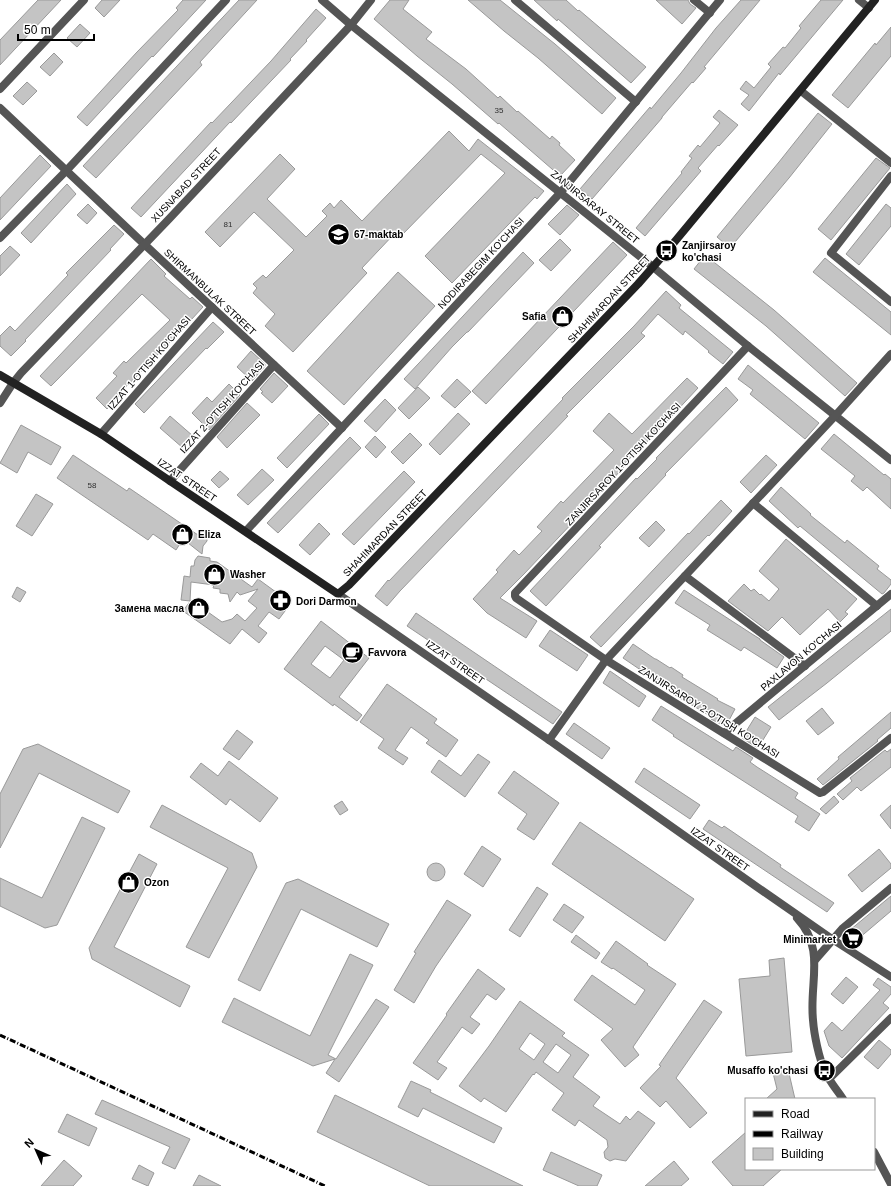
<svg xmlns="http://www.w3.org/2000/svg" width="891" height="1186" font-family="Helvetica,sans-serif">
  <style>
    .building { fill: #c4c4c4; stroke: #999; fill-rule: evenodd }
    .lines { fill: none; stroke-linecap: round; stroke-linejoin: round }
    .minor { stroke: #555; stroke-width: 8 }
    .tertiary { stroke: #555; stroke-width: 8 }
    .secondary { stroke: #222; stroke-width: 8 }
    .rail { stroke: #000; stroke-width: 3; stroke-dasharray: 6 2 1 2; stroke-linecap: butt }
    .labels { text-anchor: middle; dominant-baseline: central; stroke-width: 3; stroke-linejoin: round; paint-order: stroke }
    .number-label { font-size: 8px; fill: #313131 }
    .street-label { font-size: 10px; fill: #000; stroke: #fff }
    .poi-label { font-size: 10px; font-weight: bold; fill: #000; stroke: #fff; text-anchor: start }
  </style>
  <rect width="100%" height="100%" fill="#fff"/>
  <g class="building">
    <path d="M38,0H61L0,65V40Z"/>
    <path d="M102,0H120L104,17L95,8Z"/>
    <path d="M183,0H206L153,57L152,56L87,126L77,117L137,52L178,10L176,8Z"/>
    <path d="M239,0H257L200,62L202,65L96,178L83,166Z"/>
    <path d="M390,0H409L403,9L432,32L426,39L466,69L498,98L500,96L517,112L518,111L550,139L552,136L560,143L559,145L575,160L560,176L499,123L498,124L452,84L417,56L374,19Z"/>
    <path d="M468,0H500L555,44L616,98L602,114L538,58L504,31Z"/>
    <path d="M534,0H566L578,11L579,10L646,67L631,83L558,19L557,21Z"/>
    <path d="M656,0H688L690,4L696,8L682,24Z"/>
    <path d="M741,0H760L704,67L706,68L693,83L692,82L662,117V118L592,199L580,189L650,107L651,109L681,73L716,28Z"/>
    <path d="M821,0H843L780,75L779,73L749,111L741,104L749,95L740,89L746,81L754,88L771,67L768,64L783,47L785,48L801,28L799,26Z"/>
    <path d="M316,9L326,18L306,40L307,41L290,59L291,60L231,123L230,122L141,217L131,208L211,122L212,123L271,61Z"/>
    <path d="M80,24L90,33L77,47L67,38Z"/>
    <path d="M891,27V56L848,108L832,95L875,43L876,45Z"/>
    <path d="M54,53L63,62L50,76L40,67Z"/>
    <path d="M27,82L37,91L23,105L13,96Z"/>
    <path d="M719,110L738,125L719,146L718,145L698,168L701,171L645,236L636,228L682,173L681,172L692,158L689,156L698,145L700,147L720,123L713,117Z"/>
    <path d="M818,113L832,124L789,178L730,248L717,237L779,162Z"/>
    <path d="M449,131L469,151L478,139L544,191L537,199L535,197L452,283L425,256L505,173L481,154L401,236L396,232L362,268L367,273L293,352L265,326L275,314L253,293L257,288L253,284L263,275L266,278L294,250L254,212L220,247L205,232L280,154L295,169L267,199L306,237L327,216L322,211L330,203L334,208L341,200L362,221Z"/>
    <path d="M40,155L51,166L0,220V198Z"/>
    <path d="M876,158L890,168L831,240L818,229Z"/>
    <path d="M67,184L76,194L31,243L21,233Z"/>
    <path d="M88,204L97,213L87,224L77,215Z"/>
    <path d="M886,204L891,208V226L859,265L846,254Z"/>
    <path d="M567,205L579,215L560,235L548,224Z"/>
    <path d="M114,225L124,234L110,249L111,250L25,340L26,341L11,356L0,346V336L10,326L15,331L68,275L66,273Z"/>
    <path d="M560,239L571,250L551,271L539,260Z"/>
    <path d="M613,242L627,255L486,404L472,391Z"/>
    <path d="M10,246L20,255L0,276V256Z"/>
    <path d="M523,252L534,263L468,332H467L452,347L415,389L404,379Z"/>
    <path d="M705,255L774,310L857,383L845,396L766,326L694,269Z"/>
    <path d="M825,258L891,312V335L813,272Z"/>
    <path d="M151,259L166,274L164,276L190,299L192,297L203,307L178,334L118,395L119,396L107,409L96,398L117,376L113,373L124,361L126,363L170,320L142,294L51,386L40,376Z"/>
    <path d="M398,272L435,306L344,405L307,371Z"/>
    <path d="M666,291L681,305L679,308L733,352L723,364L708,352L709,351L685,331L683,335L658,314L641,333L645,336L566,415L568,416L400,591L387,606L375,596L388,580L389,581L563,399L562,398L634,326Z"/>
    <path d="M213,322L224,332L207,349L206,348L144,413L135,404Z"/>
    <path d="M251,351L266,365L252,381L237,367Z"/>
    <path d="M748,365L819,423L805,439L750,394L753,390L738,379Z"/>
    <path d="M274,373L288,386L272,403L261,393L263,392L260,389Z"/>
    <path d="M687,378L698,388L658,431L623,465L624,467L593,500H594L524,574L500,598L537,621L526,638L487,613L473,599L498,572L496,570L514,550L519,555L542,531L537,527L561,501L563,503L614,450L593,431L609,413L632,434Z"/>
    <path d="M457,379L471,392L455,408L441,396Z"/>
    <path d="M229,384L240,395L209,430L192,413L207,397L212,402Z"/>
    <path d="M418,387L430,398L409,419L398,408Z"/>
    <path d="M726,387L738,400L665,474L666,475L599,546L601,547L546,606L530,591L636,478L637,479L657,459L656,458Z"/>
    <path d="M385,399L396,410L376,432L364,421Z"/>
    <path d="M247,403L260,415L227,448L217,437Z"/>
    <path d="M458,413L470,424L440,455L429,444Z"/>
    <path d="M319,414L329,424L287,468L277,458Z"/>
    <path d="M170,416L193,436L183,448L160,428Z"/>
    <path d="M21,425L61,447L51,465L28,452L17,473L0,463Z"/>
    <path d="M410,433L422,445L403,464L391,452Z"/>
    <path d="M834,434L884,475L885,474L891,479V509L867,487L863,491L851,481L855,476L821,449Z"/>
    <path d="M375,436L386,447L376,458L365,447Z"/>
    <path d="M350,437L361,448L278,533L267,523Z"/>
    <path d="M73,455L127,491L129,488L198,535L201,533L207,538V541L203,546L202,554L183,539L176,550L153,534L148,540L57,478Z"/>
    <path d="M766,455L777,465L751,493L740,482Z"/>
    <path d="M262,469L274,480L248,505L237,495Z"/>
    <path d="M220,471L229,479L219,488L211,480Z"/>
    <path d="M404,471L415,482L354,545L342,534Z"/>
    <path d="M781,487L811,514L810,515L845,543L847,540L879,566L877,569L891,580V584L884,593L882,594L800,526L798,528L769,501Z"/>
    <path d="M36,494L53,504L32,536L16,526Z"/>
    <path d="M721,500L732,511L709,536L708,535L601,647L590,637L688,533L689,534Z"/>
    <path d="M656,521L665,530L649,547L639,538Z"/>
    <path d="M319,523L330,534L310,555L299,545Z"/>
    <path d="M786,539L857,599L845,612L848,614L840,622L828,609L800,635L782,617L768,631L728,601L744,584L751,591L754,589L760,595L761,594L769,601L779,589L759,571Z"/>
    <path d="M198,556L210,558V561L217,562L252,587L258,579L291,603L279,619L269,612L258,626L267,633L259,643L242,629L230,644L183,611L191,600L222,622L232,619L237,614L245,621L257,608L248,601L258,589L240,595L237,592L230,602L228,594L220,593V589L213,588L214,585L191,582L190,601L181,600L184,576L190,577L191,566H194L195,560Z"/>
    <path d="M17,587L26,592L20,602L12,597Z"/>
    <path d="M684,590L752,634L760,639V640L784,657L777,668L744,647L741,651L707,630L710,625L675,603Z"/>
    <path d="M891,609V631L827,683L779,720L768,707Z"/>
    <path d="M416,613L562,712L553,724L407,626Z"/>
    <path d="M321,621L369,658L339,697L362,715L357,721L334,704L333,706L284,669ZM325,646L344,660L330,678L311,664Z"/>
    <path d="M550,630L588,655L577,671L539,646Z"/>
    <path d="M633,644L655,659H656L670,668L671,667L683,675L682,677L718,699L717,700L735,709L727,724L724,726L711,719L712,717L675,695L676,694L623,658Z"/>
    <path d="M610,671L646,696L639,707L603,683Z"/>
    <path d="M387,684L437,719L434,723L458,740L446,757L426,743L429,740L411,727L395,750L408,758L403,765L378,748L384,739L360,722Z"/>
    <path d="M661,706L733,751L736,747L753,758L750,762L757,767L798,793L795,798L820,814L809,831L795,822L798,816L673,736L674,735L652,720Z"/>
    <path d="M822,708L834,723L818,735L806,721Z"/>
    <path d="M891,712V728L877,740L878,741L823,785L817,779L839,759L838,757Z"/>
    <path d="M755,717L771,727L758,748L742,738Z"/>
    <path d="M574,723L610,748L602,759L566,734Z"/>
    <path d="M237,730L253,742L239,760L223,749Z"/>
    <path d="M38,744L130,791L118,813L39,773L0,848V794L23,749Z"/>
    <path d="M891,749V767L861,791L857,787L843,800L837,794L852,781L850,778L885,750L887,752Z"/>
    <path d="M478,754L490,762L465,797L431,772L439,760L461,776Z"/>
    <path d="M229,761L278,798L260,822L230,799L226,805L190,777L201,763L218,776Z"/>
    <path d="M644,768L700,805L690,819L635,782Z"/>
    <path d="M514,771L559,803L534,840L517,829L527,814L498,793Z"/>
    <path d="M834,796L839,802L826,814L820,809Z"/>
    <path d="M342,801L348,810L340,815L334,806Z"/>
    <path d="M162,805L252,853L257,867L209,958L186,947L228,868L150,827Z"/>
    <path d="M891,805V829L880,815Z"/>
    <path d="M82,817L105,828L57,925L45,928L0,906V878L42,898Z"/>
    <path d="M709,820L722,828L724,826L781,865L780,867L834,903L827,912L703,829Z"/>
    <path d="M580,822L694,899L665,941L552,864Z"/>
    <path d="M482,846L501,859L483,887L464,874Z"/>
    <path d="M879,849L891,864V868L862,892L848,875Z"/>
    <path d="M139,854L157,864L114,947L190,986L180,1007L92,959L89,948Z"/>
    <circle cx="436" cy="872" r="9"/>
    <path d="M298,879L389,924L377,947L301,909L260,991L238,980L286,883Z"/>
    <path d="M537,887L548,894L520,937L509,930Z"/>
    <path d="M891,896V911L858,939L850,930Z"/>
    <path d="M447,900L471,915L436,966L414,1003L394,990L416,953L414,952Z"/>
    <path d="M564,904L584,917L572,933L553,920Z"/>
    <path d="M576,935L600,953L596,959L571,942Z"/>
    <path d="M616,941L648,964L647,965L676,984L633,1047L639,1055L625,1067L601,1040L613,1029L574,1000L592,975L635,1005L645,990L613,968L612,969L601,962Z"/>
    <path d="M350,954L373,965L328,1055L336,1059L376,999L389,1007L339,1082L326,1073L335,1059L313,1066L222,1022L234,998L310,1036Z"/>
    <path d="M784,958L792,1052L746,1056L739,979L770,976L769,960Z"/>
    <path d="M478,969L505,989L496,1000L487,994L470,1017L480,1024L472,1034L462,1027L437,1062L447,1068L438,1080L413,1063L447,1015L446,1014Z"/>
    <path d="M846,977L858,987L843,1004L831,994Z"/>
    <path d="M878,978L891,987V994L883,1003L889,1008L842,1058L829,1046L824,1031L832,1022L842,1031L880,990L873,985Z"/>
    <path d="M704,1000L722,1012L676,1078L707,1113L690,1128L666,1101L660,1107L640,1088L661,1066L659,1065Z"/>
    <path d="M520,1001L565,1033L562,1036L589,1055L573,1077L600,1097L593,1106L620,1124L626,1116L630,1120L638,1111L655,1123L626,1161L615,1159L610,1161L605,1158L604,1152L608,1147L607,1140L579,1120L575,1126L552,1110L564,1093L536,1072L534,1075L533,1074L506,1112L484,1098L481,1102L459,1086L489,1046ZM530,1033L545,1044L534,1060L519,1049ZM556,1044L571,1055L558,1073L543,1062Z"/>
    <path d="M879,1040L891,1050V1054L878,1069L864,1057Z"/>
    <path d="M788,1069L795,1099H766L777,1089L773,1073Z"/>
    <path d="M411,1081L431,1090L430,1092L502,1128L494,1143L423,1108L418,1117L398,1107Z"/>
    <path d="M335,1095L523,1186H430L317,1132Z"/>
    <path d="M102,1100L190,1139L175,1169L162,1163L170,1147L95,1114Z"/>
    <path d="M67,1114L97,1128L89,1146L58,1132Z"/>
    <path d="M746,1132V1169H782L763,1186H733L712,1162Z"/>
    <path d="M551,1152L602,1175L597,1186H579L543,1170Z"/>
    <path d="M64,1160L82,1176L73,1186H41Z"/>
    <path d="M674,1161L689,1179L681,1186H645Z"/>
    <path d="M139,1165L154,1173L148,1186L132,1179Z"/>
    <path d="M199,1175L221,1186H193Z"/>
  </g>
  <g class="lines">
    <g class="minor">
      <path d="M322,0L351,25L653,267L748,346L891,460"/>
      <path d="M515,0L636,102"/>
      <path d="M694,0L710,13"/>
      <path d="M859,0L869,8"/>
      <path d="M0,89L84,0"/>
      <path d="M801,91L891,163"/>
      <path d="M0,108L144,244L342,428"/>
      <path d="M891,176L831,253L891,302"/>
      <path d="M0,238L66,171L226,0"/>
      <path d="M748,346L515,593V596L516,598L606,660L820,793L823,792L891,738"/>
      <path d="M0,403L13,383L21,373L169,219L351,25L371,0"/>
      <path d="M101,434L212,307"/>
      <path d="M170,481L274,365"/>
      <path d="M753,503L877,606"/>
      <path d="M246,531L561,192L720,0"/>
      <path d="M685,576L805,666"/>
      <path d="M724,733L891,594"/>
      <path d="M549,740L606,660L835,416L891,354"/>
      <path d="M832,939L891,977"/>
      <path d="M829,1079L891,1018"/>
    </g>
    <g class="tertiary">
      <path d="M338,594L549,740L757,887L832,939"/>
      <path d="M797,918C826,949 809,982 813,1020C814,1034 819,1059 825,1071C829,1081 837,1090 843,1099"/>
      <path d="M815,960L843,928L891,888"/>
      <path d="M874,1152L891,1184"/>
    </g>
    <path class="secondary" d="M0,375L101,434L170,481L338,594L349,585L638,284L667,251L875,0"/>
    <path class="rail" d="M0,1035L325,1186"/>
  </g>
  <defs>
    <symbol id="school-disc" viewBox="-11 -11 22 22"><circle r="9.5" fill="#000" stroke="#fff"/><path d="M0-5L7-2L0 1L-7-2ZM-4 1L0 2.5L4 1V4Q0 6-4 4Z" fill="#fff"/></symbol>
    <symbol id="bus-disc" viewBox="-11 -11 22 22"><circle r="9.5" fill="#000" stroke="#fff"/><path d="M-5-6H5V4H4V6H2V4H-2V6H-4V4H-5ZM-3.5-4V0h7V-4ZM-3.5 1.2v1.5H-2V1.2ZM2 1.2v1.5H3.5V1.2Z" fill="#fff"/></symbol>
    <symbol id="shop-disc" viewBox="-11 -11 22 22"><circle r="9.5" fill="#000" stroke="#fff"/><path d="M-5-2.5h2.3a2.7 3.5 0 0 1 5.4 0H5L5.5 6h-11ZM-1.5-2.5h3a1.5 2.3 0 0 0-3 0Z" fill="#fff"/></symbol>
    <symbol id="pharmacy-disc" viewBox="-11 -11 22 22"><circle r="9.5" fill="#000" stroke="#fff"/><path d="M-2-6h4v4h4v4h-4v4h-4v-4h-4v-4h4Z" fill="#fff"/></symbol>
    <symbol id="cafe-disc" viewBox="-11 -11 22 22"><circle r="9.5" fill="#000" stroke="#fff"/><path d="M-5.5-4.5H6V0H3Q3 3.5 0 3.5H-2.5Q-5.5 3.5-5.5 0ZM3-3.2v2h1.7v-2ZM-6 4.5H4V6H-6Z" fill="#fff"/></symbol>
    <symbol id="supermarket-disc" viewBox="-11 -11 22 22"><circle r="9.5" fill="#000" stroke="#fff"/><path d="M-6-5.5h2.5l.6 2H6L4.5 2H-2.5L-4.4-4H-6ZM-1.5 3.2a1.3 1.3 0 1 0 .1 0ZM3 3.2a1.3 1.3 0 1 0 .1 0Z" fill="#fff"/></symbol>
  </defs>
  <g fill-rule="evenodd">
    <use href="#school-disc" x="326" y="222" width="25" height="25"/>
    <use href="#bus-disc" x="654" y="238" width="25" height="25"/>
    <use href="#shop-disc" x="550" y="304" width="25" height="25"/>
    <use href="#shop-disc" x="170" y="522" width="25" height="25"/>
    <use href="#shop-disc" x="202" y="562" width="25" height="25"/>
    <use href="#pharmacy-disc" x="268" y="588" width="25" height="25"/>
    <use href="#shop-disc" x="186" y="596" width="25" height="25"/>
    <use href="#cafe-disc" x="340" y="640" width="25" height="25"/>
    <use href="#shop-disc" x="116" y="870" width="25" height="25"/>
    <use href="#supermarket-disc" x="840" y="926" width="25" height="25"/>
    <use href="#bus-disc" x="812" y="1058" width="25" height="25"/>
  </g>
  <g class="labels">
    <g class="number-label">
      <text x="499" y="110">35</text>
      <text x="228" y="224">81</text>
      <text x="92" y="485">58</text>
    </g>
    <g class="street-label">
      <text transform="translate(186 185) rotate(-47)">XUSNABAD STREET</text>
      <text transform="translate(595 207) rotate(39)">ZANJIRSARAY STREET</text>
      <text transform="translate(481 263) rotate(-47)">NODIRABEGIM KO'CHASI</text>
      <text transform="translate(210 292) rotate(43)">SHIRMANBULAK STREET</text>
      <text transform="translate(609 299) rotate(-47)">SHAHIMARDAN STREET</text>
      <text transform="translate(149 363) rotate(-49)">IZZAT 1-O'TISH KO'CHASI</text>
      <text transform="translate(222 407) rotate(-48)">IZZAT 2-O'TISH KO'CHASI</text>
      <text transform="translate(623 464) rotate(-47)">ZANJIRSAROY 1-O'TISH KO'CHASI</text>
      <text transform="translate(187 480) rotate(34)">IZZAT STREET</text>
      <text transform="translate(385 533) rotate(-46)">SHAHIMARDAN STREET</text>
      <text transform="translate(801 656) rotate(-40)">PAXLAVON KO'CHASI</text>
      <text transform="translate(455 662) rotate(35)">IZZAT STREET</text>
      <text transform="translate(709 712) rotate(32)">ZANJIRSAROY 2-O'TISH KO'CHASI</text>
      <text transform="translate(720 849) rotate(35)">IZZAT STREET</text>
    </g>
    <g class="poi-label">
      <text x="354" y="234">67-maktab</text>
      <text x="682" y="245">Zanjirsaroy<tspan x="682" dy="12">ko'chasi</tspan></text>
      <text x="546" y="316" text-anchor="end">Safia</text>
      <text x="198" y="534">Eliza</text>
      <text x="230" y="574">Washer</text>
      <text x="296" y="601">Dori Darmon</text>
      <text x="184" y="608" text-anchor="end">Замена масла</text>
      <text x="368" y="652">Favvora</text>
      <text x="144" y="882">Ozon</text>
      <text x="836" y="939" text-anchor="end">Minimarket</text>
      <text x="808" y="1070" text-anchor="end">Musaffo ko'chasi</text>
    </g>
  </g>
  <rect x="745" y="1098" width="130" height="72" fill="#ffffff" stroke="#999999"/>
  <rect x="753" y="1111" width="20" height="6" fill="#222222" stroke="#999999"/>
  <text x="781" y="1118" font-size="12" fill="#000000">Road</text>
  <rect x="753" y="1131" width="20" height="6" fill="#000000" stroke="#999999"/>
  <text x="781" y="1138" font-size="12" fill="#000000">Railway</text>
  <rect x="753" y="1148" width="20" height="12" fill="#c4c4c4" stroke="#999999"/>
  <text x="781" y="1158" font-size="12" fill="#000000">Building</text>
  <g transform="translate(36 1150) rotate(315)" stroke="#ffffff" stroke-width="3" paint-order="stroke">
  <path d="M0-3L7 15L0 10L-7 15Z" fill="#000000"/>
  <text y="-6" font-size="11" font-weight="bold" text-anchor="middle" fill="#000000">N</text>
  </g>
  <path d="M18 34v6h76v-6" fill="none" stroke="#000000" stroke-width="2"/>
  <text x="24" y="34" font-size="12" fill="#000000" stroke="#ffffff" stroke-width="3" paint-order="stroke">50 m</text>
</svg>
